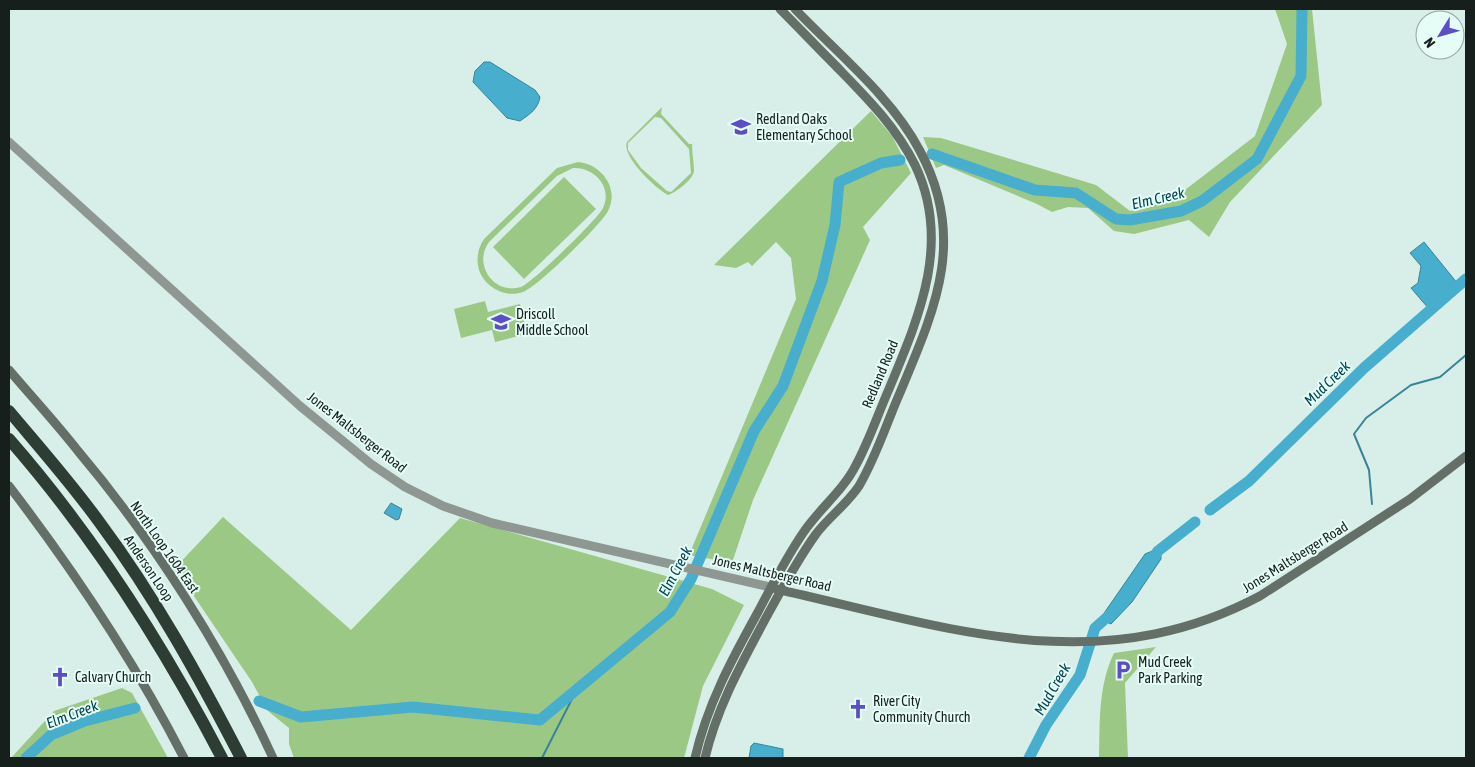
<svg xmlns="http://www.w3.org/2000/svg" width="1475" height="767" font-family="'Asap Condensed',sans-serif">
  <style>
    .green { fill: #9cc885; fill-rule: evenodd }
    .water { fill: #47afcd; stroke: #398498 }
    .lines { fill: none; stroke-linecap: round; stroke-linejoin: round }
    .stream { stroke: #398498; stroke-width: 2 }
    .river { stroke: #47afcd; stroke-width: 11 }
    .tertiary { stroke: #8f9792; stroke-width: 9 }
    .secondary { stroke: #646f68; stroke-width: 9 }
    .motorway { stroke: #2e3d33; stroke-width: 12 }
    .labels { text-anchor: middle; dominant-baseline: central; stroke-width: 4; stroke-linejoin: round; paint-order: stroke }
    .poi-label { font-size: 14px; fill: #171f1d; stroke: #e5fdf6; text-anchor: start }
    .street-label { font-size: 14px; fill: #171f1d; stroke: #e5fdf6 }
    .water-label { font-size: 15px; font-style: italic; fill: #024353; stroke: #e5fdf6 }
  </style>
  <rect width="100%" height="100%" fill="#d8efe9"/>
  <g class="green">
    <path d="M1275,9H1312L1322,105L1230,202L1209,237L1189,220L1134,234L1114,231L1088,208L1068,207L1052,212L1037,204L944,165L936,168L923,137L941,138L1096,185L1130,211L1181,193L1255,136L1287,44Z"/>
    <path d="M662,107L661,114L689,144H692C692,153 694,163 694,171C693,180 675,193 668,195C656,189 621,156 627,142ZM655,117L661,118L689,149L691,173L671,192L667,191L641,168L628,150V143Z"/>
    <path d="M871,111L892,136L911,173L863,227L870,240L753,500L732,563L689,555L796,299L791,258L776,242L752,266L748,262L736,268L714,265Z"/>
    <path d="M578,162C601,164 620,188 608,211C602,224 536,288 523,292C508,297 492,291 483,278C475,266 476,251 484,239L557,168ZM573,168C594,167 613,187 603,208C598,219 532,283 521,287C508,291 495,286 488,275C481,264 482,252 489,242L557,176Z"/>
    <path d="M564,177L596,209L524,279L493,247Z"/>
    <path d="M485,301L488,312L520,304L527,334L495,342L492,330L461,338L454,309Z"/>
    <path d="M223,517L351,630L460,518L712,589L744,605L703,686L684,758H294L289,744V728L268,711L252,682L175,568Z"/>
    <path d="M1156,647L1125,683L1128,758H1099C1100,722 1098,686 1114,653Z"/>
    <path d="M122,688L132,693L168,758H11L54,711Z"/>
  </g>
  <g class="water">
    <path d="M484,62H490L535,90L540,97C538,109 530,114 520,121L507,118L473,82L475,71Z"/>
    <path d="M1424,242L1458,284L1429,309L1411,288L1418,283L1421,266L1410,253Z"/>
    <path d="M391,503L402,509L399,519L396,520L384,513Z"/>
    <path d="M1157,549L1161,553V559L1132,602L1111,624L1100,619L1145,554Z"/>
    <path d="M754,743L783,749V758H749L751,746Z"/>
  </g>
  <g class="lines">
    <g class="stream">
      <path d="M1372,504L1369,470L1354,434L1366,418L1411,385L1440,377L1466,355"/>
      <path d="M542,758L576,691"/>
    </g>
    <g class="river">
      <path d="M932,154L1035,190L1076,193L1116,219L1130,220L1181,211L1202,201L1257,159L1301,76L1302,9"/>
      <path d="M1210,510L1249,481L1364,368L1466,279"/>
      <path d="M1149,564L1158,551L1195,522"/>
      <path d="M259,701L301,717L413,707L540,720L670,612L691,579L754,431L783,386L822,281L835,225L839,182L881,163L900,160"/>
      <path d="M26,758L51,735L85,721L135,708"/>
      <path d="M1029,758L1046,725L1080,675L1095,628L1114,611"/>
    </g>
    <path class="tertiary" d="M9,142L300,406L371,464L405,487L443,506L492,523L770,587"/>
    <g class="secondary">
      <path d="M9,370C32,397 56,423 78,451C154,541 224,651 273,758"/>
      <path d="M9,486C75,572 134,661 184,758"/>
      <path d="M776,589C943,626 1096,683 1260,596L1410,499L1466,456"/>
      <path d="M695,758C707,705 732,659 758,612C772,585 786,558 803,533C819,509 843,491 856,465C869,441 878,414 889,389C919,317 952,242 915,165C895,125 865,96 834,64C816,46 798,27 780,9"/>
      <path d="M705,758C716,711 738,670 761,627C778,596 795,563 816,534C829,517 847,504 859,486C876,457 886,425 899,395C934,311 968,240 920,151C893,98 836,52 795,9"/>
    </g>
    <g class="motorway">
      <path d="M9,411C40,448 72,484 100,523C155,597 199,677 241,758"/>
      <path d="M9,439C93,535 163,645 222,758"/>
    </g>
  </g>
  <defs>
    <symbol id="school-bare" viewBox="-9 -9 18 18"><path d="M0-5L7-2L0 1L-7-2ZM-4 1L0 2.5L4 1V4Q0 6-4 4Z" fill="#5c4ec6" stroke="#e5fdf6" stroke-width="2.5" paint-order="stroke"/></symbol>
    <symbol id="parking-bare" viewBox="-9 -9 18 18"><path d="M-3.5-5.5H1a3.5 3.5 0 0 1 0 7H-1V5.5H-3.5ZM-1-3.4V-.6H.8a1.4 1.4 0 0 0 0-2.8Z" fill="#5c4ec6" stroke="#e5fdf6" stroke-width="2.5" paint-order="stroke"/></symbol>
    <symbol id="church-bare" viewBox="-9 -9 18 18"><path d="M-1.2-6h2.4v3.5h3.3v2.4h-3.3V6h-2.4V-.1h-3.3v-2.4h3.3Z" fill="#5c4ec6" stroke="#e5fdf6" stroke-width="2.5" paint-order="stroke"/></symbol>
  </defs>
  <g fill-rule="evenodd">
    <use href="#school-bare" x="727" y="113" width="28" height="28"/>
    <use href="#school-bare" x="487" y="308" width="28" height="28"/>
    <use href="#parking-bare" x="1109" y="656" width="28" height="28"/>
    <use href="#church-bare" x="46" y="663" width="28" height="28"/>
    <use href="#church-bare" x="844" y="695" width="28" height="28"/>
  </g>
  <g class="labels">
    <g class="poi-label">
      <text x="756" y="119">Redland Oaks<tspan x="756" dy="16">Elementary School</tspan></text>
      <text x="516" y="314">Driscoll<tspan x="516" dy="16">Middle School</tspan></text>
      <text x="1138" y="662">Mud Creek<tspan x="1138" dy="16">Park Parking</tspan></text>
      <text x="75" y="677">Calvary Church</text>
      <text x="873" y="701">River City<tspan x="873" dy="16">Community Church</tspan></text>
    </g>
    <g class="street-label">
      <text transform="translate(880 374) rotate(-67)">Redland Road</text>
      <text transform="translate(357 432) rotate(38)">Jones Maltsberger Road</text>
      <text transform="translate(165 547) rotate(55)">North Loop 1604 East</text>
      <text transform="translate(1295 557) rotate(-32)">Jones Maltsberger Road</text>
      <text transform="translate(149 568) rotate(56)">Anderson Loop</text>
      <text transform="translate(772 573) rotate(13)">Jones Maltsberger Road</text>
    </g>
    <g class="water-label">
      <text transform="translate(1158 198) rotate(-13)">Elm Creek</text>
      <text transform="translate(1327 383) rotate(-44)">Mud Creek</text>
      <text transform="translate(675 571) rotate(-62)">Elm Creek</text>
      <text transform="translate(1052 689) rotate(-60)">Mud Creek</text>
      <text transform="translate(72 714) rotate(-21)">Elm Creek</text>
    </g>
  </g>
  <rect width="1475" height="767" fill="none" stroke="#171f1d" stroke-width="20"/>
  <g transform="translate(1440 35) rotate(233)"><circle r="24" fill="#e5fdf6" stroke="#93a49f"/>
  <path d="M0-4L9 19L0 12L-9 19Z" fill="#5c4ec6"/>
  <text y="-8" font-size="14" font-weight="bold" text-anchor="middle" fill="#171f1d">N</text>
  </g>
</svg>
